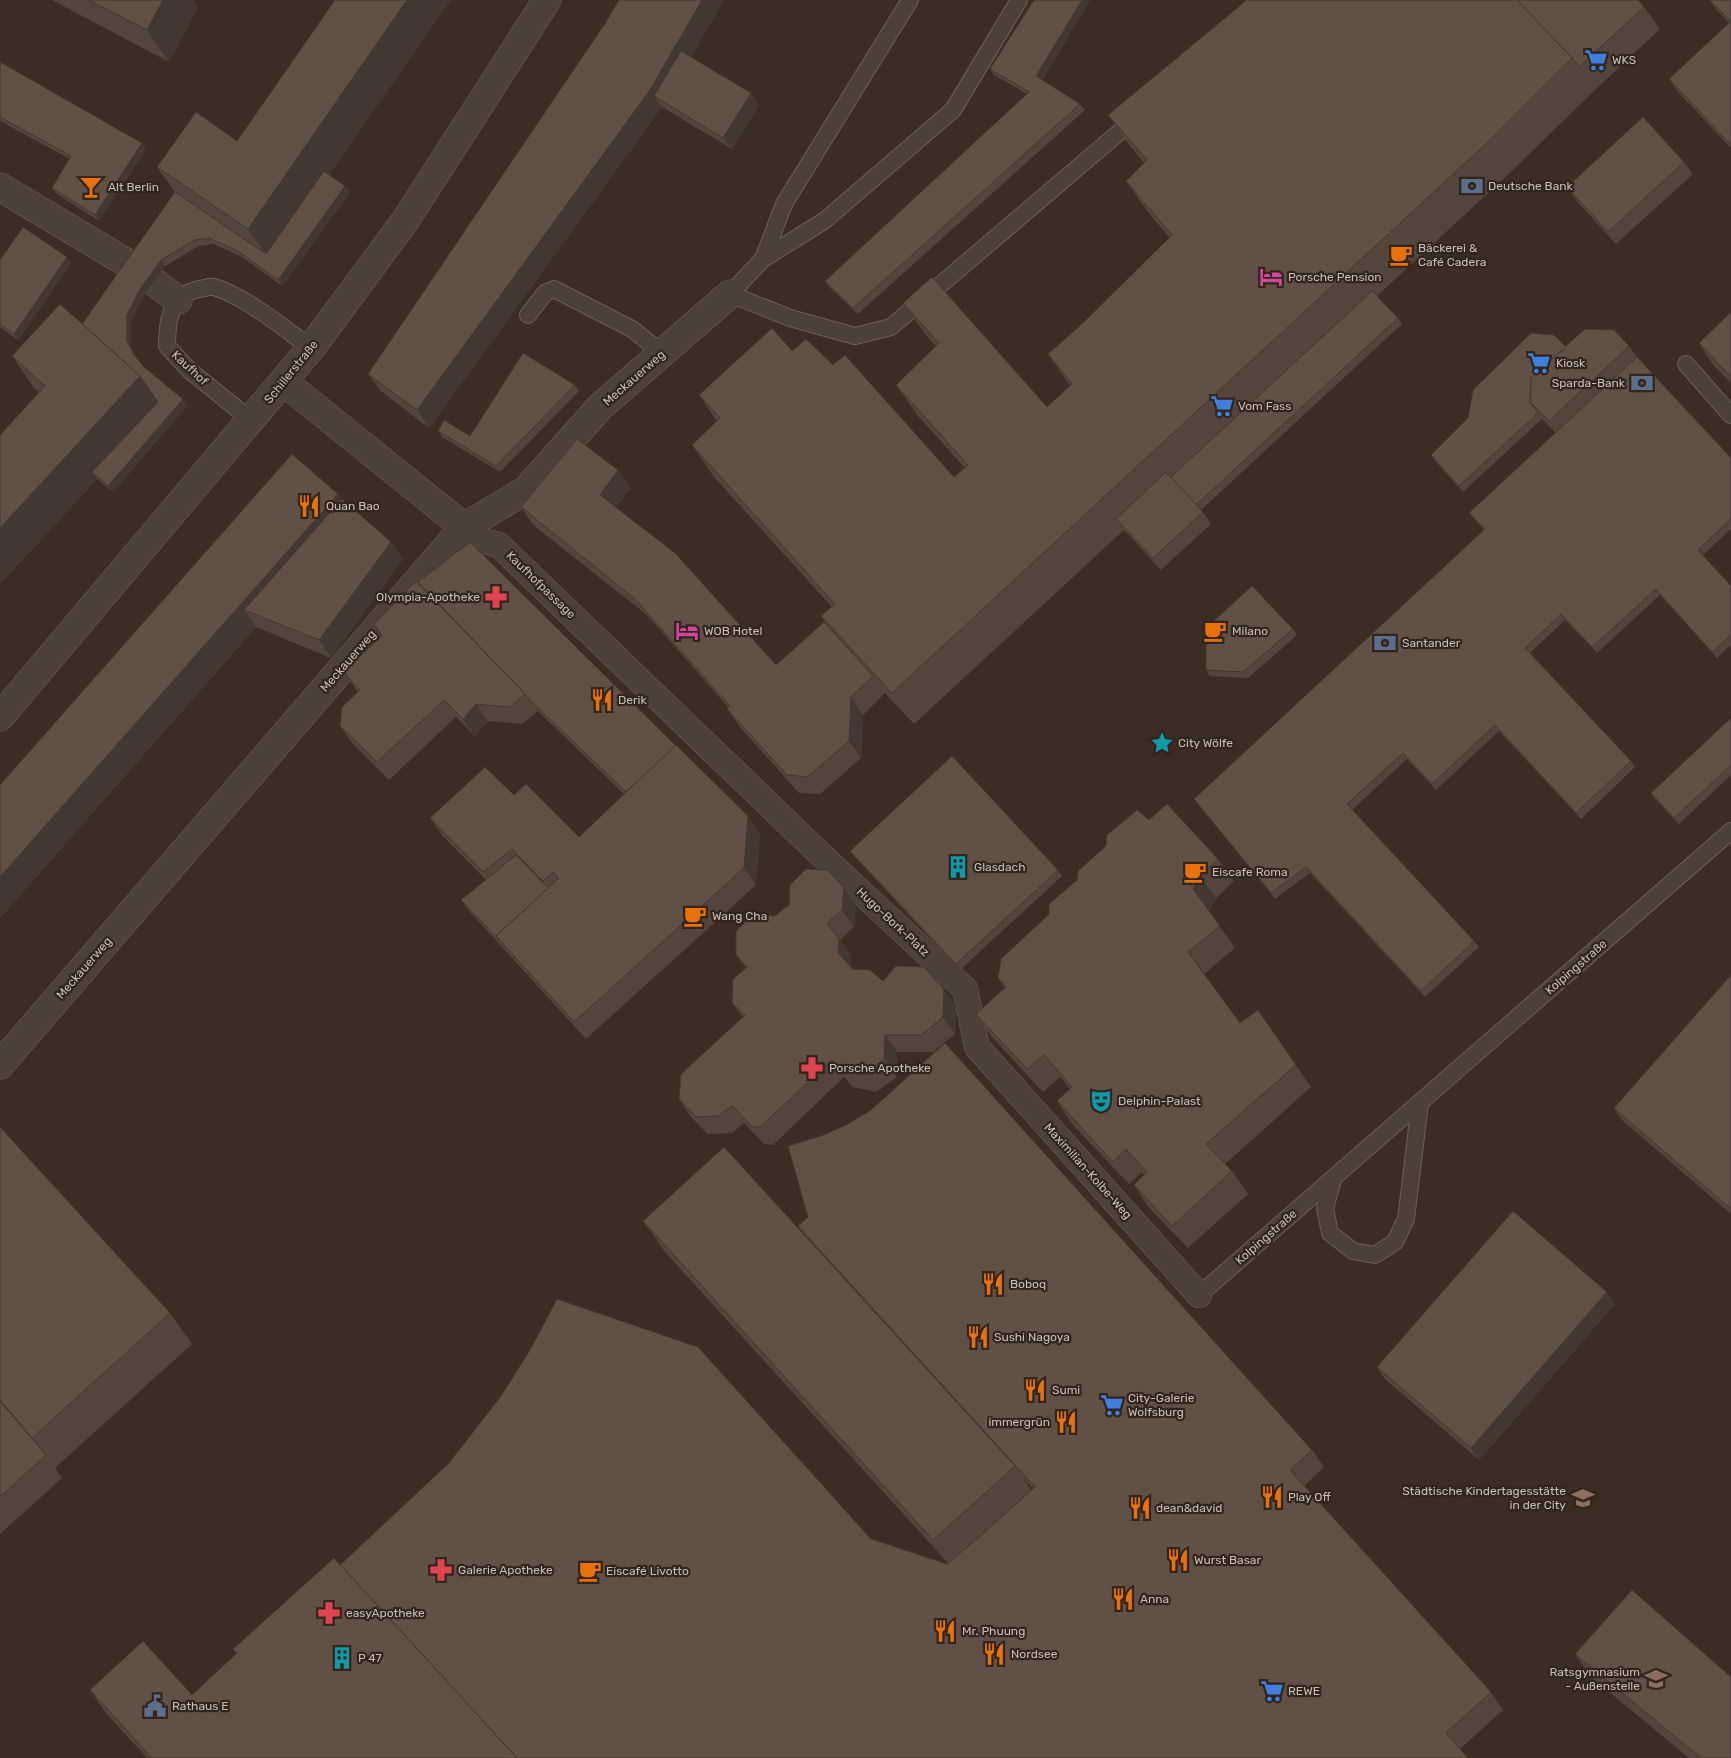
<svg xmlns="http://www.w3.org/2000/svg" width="1731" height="1758" font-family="Rubik,sans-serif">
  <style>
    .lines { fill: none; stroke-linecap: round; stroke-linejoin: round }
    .service-casing { stroke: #6b5e56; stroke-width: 18 }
    .pedestrian-casing { stroke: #6b5e56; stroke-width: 26 }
    .minor-casing { stroke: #6b5e56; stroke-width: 29 }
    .tertiary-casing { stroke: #6b5e56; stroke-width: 29 }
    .service { stroke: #4d4038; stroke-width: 16 }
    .pedestrian { stroke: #4d4038; stroke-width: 25 }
    .minor { stroke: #4d4038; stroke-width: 28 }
    .tertiary { stroke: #4d4038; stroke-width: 28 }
    .wall { fill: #53453c; fill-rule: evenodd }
    .shaded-wall { fill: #433831 }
    .building { fill: #605046; stroke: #433831 }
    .labels { text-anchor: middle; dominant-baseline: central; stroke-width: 4.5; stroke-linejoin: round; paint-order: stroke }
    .poi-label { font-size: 12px; fill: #c8bcb4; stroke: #32251d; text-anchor: start }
    .street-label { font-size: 12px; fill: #c8bcb4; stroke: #32251d }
  </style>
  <rect width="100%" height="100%" fill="#3c2d24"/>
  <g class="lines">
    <defs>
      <g id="service">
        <path d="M1019,0L953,110L824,221L763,259L730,294L790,318L855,336L891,327L1137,117"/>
        <path d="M763,259L784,204L910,0"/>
        <path d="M528,315L545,293L554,289L632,329L662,353"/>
        <path d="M1686,364L1731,415"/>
        <path d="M251,420L189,370L167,346C167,321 170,295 199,289C203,289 209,286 214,287C245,296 285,329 311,348"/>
        <path d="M1333,1180L1325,1208L1330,1233L1353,1251L1375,1255L1395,1242L1406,1219L1420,1103"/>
        <path d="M1199,1295L1731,831"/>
      </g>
      <path id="pedestrian" d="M464,527L476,539L499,545L819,853L965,989L977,1047L1199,1295"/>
      <g id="minor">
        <path d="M0,187L132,266"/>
        <path d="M154,282L178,300"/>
        <path d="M284,382L464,527"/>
        <path d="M0,1065L464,527L526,490L600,407L730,294"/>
      </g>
      <path id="tertiary" d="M0,717L311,348L405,221L547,0"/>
    </defs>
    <use href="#service" class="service-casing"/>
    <use href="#pedestrian" class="pedestrian-casing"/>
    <use href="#minor" class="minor-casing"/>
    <use href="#tertiary" class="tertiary-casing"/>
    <use href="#service" class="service"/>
    <use href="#pedestrian" class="pedestrian"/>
    <use href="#minor" class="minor"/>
    <use href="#tertiary" class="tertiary"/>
  </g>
  <g class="wall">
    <path d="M52,0H193L198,7L169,62Z"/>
    <path d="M619,0H724L691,57L751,93L759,105L732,149L662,107L429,428L381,391L368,374L604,25Z"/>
    <path d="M1090,0L1042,80L1080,104L1085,110L858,314L829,287L825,281L1027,94L994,75L990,69Z"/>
    <path d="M1246,0H1639L1638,1L1644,7L1660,29L1595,90L1512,171L1377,296L1398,318L1402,324L1201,510L1211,524L1161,570L1124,530L914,724L884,692L885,693L863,715L861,758L820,794L799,793L739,726L727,709L728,707L647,615L533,525L521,507L631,488L616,507L776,665L829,628L821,616L832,607L714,477L692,445L717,421L699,395L792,351L833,365L954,477L965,468L918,416L896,385L936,346L925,334L903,303L1047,407L1070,386L1048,354L1084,322L1170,238L1148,212L1126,181L1144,163L1130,146L1108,115L1242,4Z"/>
    <path d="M1709,0H1731V148L1677,91L1669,79L1729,23L1716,9Z"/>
    <path d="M0,62L142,143L146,149L99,221L57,194L52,188L70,159L0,121Z"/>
    <path d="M237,141L329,175L350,192L282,286L242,257L213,244L199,246L165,266L144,295L131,321V347L137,358L144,367L183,399L188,405L113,492L97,479L0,584V435L39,392L34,388L12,356L82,324L175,192L157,167Z"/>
    <path d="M1684,162L1693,174L1616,244L1575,199L1567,187Z"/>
    <path d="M67,257L71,263L18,340L0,327V260Z"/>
    <path d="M1731,312V383L1714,366L1699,343Z"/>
    <path d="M1566,346H1629L1637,357L1731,458V529L1703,555L1731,586V645L1717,658L1660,595L1597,653L1565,620L1530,653L1631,761L1635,767L1581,819L1499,731L1436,790L1407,759L1352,810L1474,941L1479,947L1425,997L1310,873L1275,899L1194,799L1484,530L1474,519L1469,513L1556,433L1542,419L1463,492L1435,461L1431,455Z"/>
    <path d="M575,385L579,391L500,472L442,437L438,431L470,436Z"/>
    <path d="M338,494L342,500L403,559L331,658L256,627L0,918V785Z"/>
    <path d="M416,581L760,833L756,885L586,1039L470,912L461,900L486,880L442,835L430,818L514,795L579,837L624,794L538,711L522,724L488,721L475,736L456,717L389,780L352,743L340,726L358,692L343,671L382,636Z"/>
    <path d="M1293,629L1297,635L1248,678L1210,676L1206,670Z"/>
    <path d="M1731,718V775L1679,824L1655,799L1651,793Z"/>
    <path d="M1149,820L1218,859L1234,881L1216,898L1209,911L1235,948L1204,974L1240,1023L1258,1010L1311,1087L1225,1164L1232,1171L1248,1194L1188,1248L1149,1208L1134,1185L1144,1175L1142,1172L1129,1184L1072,1124L1057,1101L1070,1089L1060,1077L1043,1092L992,1037L976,1014L1005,988L998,978L1049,914L1106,846Z"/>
    <path d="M850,851L1058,870L1062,876L960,970L855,857Z"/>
    <path d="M844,888L856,905L854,927L840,940L851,956L850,966L853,969L883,981L956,1006L955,1034L933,1052H897V1077L876,1092L853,1087L844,1077L773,1145L764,1144L744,1123L732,1133L708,1134L691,1117L679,1099L743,1017L732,1003L746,968L736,955L775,916Z"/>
    <path d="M1731,975V1214L1622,1120L1614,1108Z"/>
    <path d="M0,1127L170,1313L192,1344L55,1468L62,1478L0,1534Z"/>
    <path d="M643,1221L803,1234L798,1226L1312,1450L1324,1467L1304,1486L1491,1692L1503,1710L1460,1749L1468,1758H147L106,1713L90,1690L192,1695L236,1654L233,1649L340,1565L871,1539L947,1564L948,1563L665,1252ZM1024,1479L1033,1489L1031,1490Z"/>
    <path d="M1615,1304L1479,1460L1385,1379L1377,1367Z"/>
    <path d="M1575,1654L1731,1758H1689L1591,1677Z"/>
  </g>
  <g class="shaded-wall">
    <path d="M163,0H193L198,7L169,62L147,30Z"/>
    <path d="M407,0H451L270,260L248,229Z"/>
    <path d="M702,0H724L665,102L654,96L662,107L429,428L417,410Z"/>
    <path d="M1082,0H1090L1040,82L1036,76Z"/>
    <path d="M751,93L759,105L732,149L723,138Z"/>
    <path d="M142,143L146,149L99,221L95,215Z"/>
    <path d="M345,186L350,192L282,286L278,280Z"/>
    <path d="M67,257L71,263L18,340L14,334Z"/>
    <path d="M161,260L165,266L144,295L131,321V347L138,361L134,355L127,341V315L140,289Z"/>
    <path d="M140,376L162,408L92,472L97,479L0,584V528Z"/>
    <path d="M183,399L188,405L113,492L108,486Z"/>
    <path d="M618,470L631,488L612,512L600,495Z"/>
    <path d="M338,494L354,517L244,610L256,627L0,918V877Z"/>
    <path d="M391,542L403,559L331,658L319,640Z"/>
    <path d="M851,697L863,715L861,758L849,741Z"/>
    <path d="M476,704L488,721L475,736L463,719Z"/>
    <path d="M748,816L760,833L756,885L744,868Z"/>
    <path d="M1200,876L1216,898L1209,912L1193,889Z"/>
    <path d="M844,888L856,905L854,927L842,910Z"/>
    <path d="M839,939L851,956L850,971L838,953Z"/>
    <path d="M944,989L956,1006L955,1034L943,1017Z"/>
    <path d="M885,1035L897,1052V1077L884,1059Z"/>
    <path d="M1607,1292L1615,1304L1479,1460L1471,1448Z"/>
  </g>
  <g class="building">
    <path d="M89,0H163L147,30Z"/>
    <path d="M335,0H407L248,229L157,167L196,112L237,141Z"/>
    <path d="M619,0H702L650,90L417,410L368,374L604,25Z"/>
    <path d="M1034,0H1082L1036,76L1080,104L853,308L825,281L1029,92L990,69Z"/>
    <path d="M1246,0H1517L1572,58L1490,140L892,693L821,616L835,604L692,445L720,418L699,395L772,328L792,351L806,339L833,365L845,355L954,477L968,465L896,385L939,343L903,303L932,277L1047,407L1072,384L1048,354L1084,322L1172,235L1126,181L1147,160L1108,115L1242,4Z"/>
    <path d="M1517,0H1638L1644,7L1579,67L1572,58Z"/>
    <path d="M1710,0H1731V145L1669,79L1731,21Z"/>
    <path d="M681,51L751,93L723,138L654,96Z"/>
    <path d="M0,62L142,143L95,215L52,188L71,156L0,117Z"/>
    <path d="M1643,117L1684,162L1608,232L1567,187Z"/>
    <path d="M324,171L345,186L278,280L238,251L209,238L195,240L161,260L140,289L127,315V341L134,355L144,367L183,399L108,486L92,472L158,402L140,376L82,324L175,192L266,254Z"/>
    <path d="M23,227L67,257L14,334L0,324V260Z"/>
    <path d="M1372,291L1398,318L1196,505L1171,477Z"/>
    <path d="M60,304L140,376L0,528V435L45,386L12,356Z"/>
    <path d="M1731,312V377L1699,343Z"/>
    <path d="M1585,329L1614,330L1629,346L1549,421L1530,402L1531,377Z"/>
    <path d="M1531,333L1554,335L1566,347L1531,377L1530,402L1538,413L1459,486L1431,455L1468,418L1473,390Z"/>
    <path d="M523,353L575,385L496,466L438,431L444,420L470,436Z"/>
    <path d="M1637,357L1731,458V519L1698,550L1731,586V635L1712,652L1656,589L1592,647L1561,614L1525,648L1631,761L1576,813L1495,725L1432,784L1403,753L1347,804L1474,941L1421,991L1306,867L1271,893L1194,799L1485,529L1469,513Z"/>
    <path d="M577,439L618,470L600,495L675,553L776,665L824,622L873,676L851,697L849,741L807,777L787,775L727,709L730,706L634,598L521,507Z"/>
    <path d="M292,454L338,494L0,877V785Z"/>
    <path d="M1166,472L1203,512L1153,558L1116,519Z"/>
    <path d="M342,499L391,542L319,640L244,610Z"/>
    <path d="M470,542L676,746L626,792L529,699L525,694L418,582Z"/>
    <path d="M416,581L525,694L510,707L476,704L463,719L444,700L377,762L340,726L342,707L360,690L343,671L382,636L374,624Z"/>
    <path d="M1252,586L1293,629L1243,672L1206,670V628Z"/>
    <path d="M1731,718V765L1674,818L1651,793Z"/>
    <path d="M676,745L748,816L744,868L574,1022L496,936L559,878L553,872L543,881L512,849L483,872L430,818L485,767L514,795L526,784L579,837Z"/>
    <path d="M952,756L1058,870L956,964L850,851Z"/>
    <path d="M1167,804L1218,859L1200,876L1193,889L1220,926L1188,952L1240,1023L1258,1010L1296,1065L1206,1144L1232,1171L1172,1226L1134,1185L1147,1172L1126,1149L1113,1162L1057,1101L1072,1087L1044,1055L1027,1069L976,1014L1006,987L998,978L1001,959L1049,914V904L1077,880L1078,871L1106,846L1107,835L1137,810L1149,820Z"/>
    <path d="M516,855L547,887L557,878L558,879L496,936L500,941L461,900Z"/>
    <path d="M806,869L828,870L844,888L842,910L827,923L839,939L838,953L853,969L870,970L883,981L896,966L924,967L944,989L943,1017L921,1035H885L884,1059L864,1075L840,1070L832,1060L760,1127H752L732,1105L719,1116L696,1117L679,1099L681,1074L745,1015L732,1003L733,979L747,967L736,955V931L754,914L775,916L789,905L790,885Z"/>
    <path d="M1731,975V1209L1614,1108Z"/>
    <path d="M945,1043L1312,1450L1290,1470L1491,1692L1446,1733L1468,1758H517L340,1565L449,1463L501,1396L530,1350L557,1299L698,1347L871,1539L947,1564L978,1538L1035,1487L798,1226L808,1217L788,1146L821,1136L848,1124L871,1110Z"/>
    <path d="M0,1127L170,1313L32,1438L0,1400Z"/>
    <path d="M724,1147L1015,1466L933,1540L643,1221Z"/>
    <path d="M1513,1211L1607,1292L1471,1448L1377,1367Z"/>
    <path d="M0,1401L46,1455L0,1497Z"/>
    <path d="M334,1558L517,1758H152L90,1690L143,1641L192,1695L237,1653L233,1649Z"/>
    <path d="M1632,1590L1731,1677V1758H1701L1575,1654Z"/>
  </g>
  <defs>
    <symbol id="supermarket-bare" viewBox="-9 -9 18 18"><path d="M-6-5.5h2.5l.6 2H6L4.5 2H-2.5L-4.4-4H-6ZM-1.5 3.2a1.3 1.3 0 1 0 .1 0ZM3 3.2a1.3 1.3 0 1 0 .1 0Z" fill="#3f7fe0" stroke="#32251d" stroke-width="2.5" paint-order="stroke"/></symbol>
    <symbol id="bank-bare" viewBox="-9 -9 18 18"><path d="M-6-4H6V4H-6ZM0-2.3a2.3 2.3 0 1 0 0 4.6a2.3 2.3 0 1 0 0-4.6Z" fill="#5c6f8a" stroke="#32251d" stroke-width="2.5" paint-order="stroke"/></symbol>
    <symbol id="bar-bare" viewBox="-9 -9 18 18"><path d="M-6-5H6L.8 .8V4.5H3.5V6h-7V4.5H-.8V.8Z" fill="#e8710a" stroke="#32251d" stroke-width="2.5" paint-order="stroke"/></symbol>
    <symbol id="cafe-bare" viewBox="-9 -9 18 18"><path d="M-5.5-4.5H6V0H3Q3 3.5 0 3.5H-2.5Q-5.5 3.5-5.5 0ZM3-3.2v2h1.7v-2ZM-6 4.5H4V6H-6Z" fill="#e8710a" stroke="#32251d" stroke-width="2.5" paint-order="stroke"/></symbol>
    <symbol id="hotel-bare" viewBox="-9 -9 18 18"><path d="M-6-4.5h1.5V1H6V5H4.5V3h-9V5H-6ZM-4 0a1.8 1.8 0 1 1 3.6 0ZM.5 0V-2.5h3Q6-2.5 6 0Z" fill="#d1479c" stroke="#32251d" stroke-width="2.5" paint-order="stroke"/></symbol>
    <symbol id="restaurant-bare" viewBox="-9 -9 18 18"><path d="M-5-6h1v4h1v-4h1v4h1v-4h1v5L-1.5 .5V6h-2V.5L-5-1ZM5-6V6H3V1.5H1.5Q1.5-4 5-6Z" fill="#e8710a" stroke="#32251d" stroke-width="2.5" paint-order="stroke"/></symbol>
    <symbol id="pharmacy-bare" viewBox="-9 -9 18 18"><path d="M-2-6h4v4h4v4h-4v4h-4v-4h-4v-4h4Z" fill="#e0444e" stroke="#32251d" stroke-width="2.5" paint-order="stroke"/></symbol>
    <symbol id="sight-bare" viewBox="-9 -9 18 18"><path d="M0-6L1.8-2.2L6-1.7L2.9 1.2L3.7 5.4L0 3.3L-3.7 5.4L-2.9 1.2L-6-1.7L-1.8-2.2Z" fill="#0f9aa8" stroke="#32251d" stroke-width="2.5" paint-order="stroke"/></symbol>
    <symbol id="building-bare" viewBox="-9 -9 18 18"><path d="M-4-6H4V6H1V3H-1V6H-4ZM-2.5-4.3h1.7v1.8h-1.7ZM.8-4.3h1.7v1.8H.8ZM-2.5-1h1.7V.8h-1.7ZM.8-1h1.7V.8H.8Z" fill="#0f9aa8" stroke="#32251d" stroke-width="2.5" paint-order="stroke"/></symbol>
    <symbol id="theatre-bare" viewBox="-9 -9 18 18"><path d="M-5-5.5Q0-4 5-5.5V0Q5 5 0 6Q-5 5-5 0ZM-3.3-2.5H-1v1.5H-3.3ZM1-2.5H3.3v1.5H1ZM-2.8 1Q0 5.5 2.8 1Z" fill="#0f9aa8" stroke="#32251d" stroke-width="2.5" paint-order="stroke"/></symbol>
    <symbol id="school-bare" viewBox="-9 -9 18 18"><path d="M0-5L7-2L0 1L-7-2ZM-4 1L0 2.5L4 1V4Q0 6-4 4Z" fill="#8d6e63" stroke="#32251d" stroke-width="2.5" paint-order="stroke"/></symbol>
    <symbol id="civic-bare" viewBox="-9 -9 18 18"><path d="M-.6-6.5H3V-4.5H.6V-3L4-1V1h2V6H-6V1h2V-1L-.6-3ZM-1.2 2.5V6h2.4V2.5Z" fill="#5c6f8a" stroke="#32251d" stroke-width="2.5" paint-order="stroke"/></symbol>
  </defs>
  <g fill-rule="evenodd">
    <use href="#supermarket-bare" x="1580" y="44" width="32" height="32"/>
    <use href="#bank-bare" x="1456" y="170" width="32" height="32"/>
    <use href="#bar-bare" x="75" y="171" width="32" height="32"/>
    <use href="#cafe-bare" x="1385" y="239" width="32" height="32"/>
    <use href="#hotel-bare" x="1255" y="261" width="32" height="32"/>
    <use href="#supermarket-bare" x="1523" y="347" width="32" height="32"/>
    <use href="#bank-bare" x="1626" y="367" width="32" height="32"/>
    <use href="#supermarket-bare" x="1206" y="390" width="32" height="32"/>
    <use href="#restaurant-bare" x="293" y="490" width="32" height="32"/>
    <use href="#pharmacy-bare" x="480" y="581" width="32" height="32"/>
    <use href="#hotel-bare" x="671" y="615" width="32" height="32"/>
    <use href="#cafe-bare" x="1199" y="615" width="32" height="32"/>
    <use href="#bank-bare" x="1369" y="627" width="32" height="32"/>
    <use href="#restaurant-bare" x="586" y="684" width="32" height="32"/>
    <use href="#sight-bare" x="1146" y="727" width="32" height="32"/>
    <use href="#building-bare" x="942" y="851" width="32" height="32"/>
    <use href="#cafe-bare" x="1179" y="856" width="32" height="32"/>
    <use href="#cafe-bare" x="679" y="900" width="32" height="32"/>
    <use href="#pharmacy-bare" x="796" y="1052" width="32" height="32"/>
    <use href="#theatre-bare" x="1085" y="1085" width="32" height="32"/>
    <use href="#restaurant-bare" x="977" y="1268" width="32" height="32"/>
    <use href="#restaurant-bare" x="962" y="1321" width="32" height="32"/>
    <use href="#restaurant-bare" x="1019" y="1374" width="32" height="32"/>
    <use href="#supermarket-bare" x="1096" y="1389" width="32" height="32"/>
    <use href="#restaurant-bare" x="1050" y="1406" width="32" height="32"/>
    <use href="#restaurant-bare" x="1256" y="1481" width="32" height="32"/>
    <use href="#school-bare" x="1567" y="1482" width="32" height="32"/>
    <use href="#restaurant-bare" x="1124" y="1492" width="32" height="32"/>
    <use href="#restaurant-bare" x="1162" y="1544" width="32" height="32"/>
    <use href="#pharmacy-bare" x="425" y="1554" width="32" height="32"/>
    <use href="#cafe-bare" x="574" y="1555" width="32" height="32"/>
    <use href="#restaurant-bare" x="1107" y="1583" width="32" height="32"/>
    <use href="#pharmacy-bare" x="313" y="1597" width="32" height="32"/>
    <use href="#restaurant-bare" x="929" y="1615" width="32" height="32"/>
    <use href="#restaurant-bare" x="978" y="1638" width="32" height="32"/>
    <use href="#building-bare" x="326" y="1642" width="32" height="32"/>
    <use href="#school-bare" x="1640" y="1663" width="32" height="32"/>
    <use href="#supermarket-bare" x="1256" y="1675" width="32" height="32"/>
    <use href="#civic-bare" x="139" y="1690" width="32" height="32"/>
  </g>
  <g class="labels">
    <g class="poi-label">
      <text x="1612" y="60">WKS</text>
      <text x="1488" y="186">Deutsche Bank</text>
      <text x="108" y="187">Alt Berlin</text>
      <text x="1418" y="248">Bäckerei &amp;<tspan x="1418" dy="14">Café Cadera</tspan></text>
      <text x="1288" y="277">Porsche Pension</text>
      <text x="1556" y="363">Kiosk</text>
      <text x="1625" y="383" text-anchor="end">Sparda-Bank</text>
      <text x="1238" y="406">Vom Fass</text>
      <text x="326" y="506">Quan Bao</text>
      <text x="480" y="597" text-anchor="end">Olympia-Apotheke</text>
      <text x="704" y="631">WOB Hotel</text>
      <text x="1232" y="631">Milano</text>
      <text x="1402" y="643">Santander</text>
      <text x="618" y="700">Derik</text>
      <text x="1178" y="743">City Wölfe</text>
      <text x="974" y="867">Glasdach</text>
      <text x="1212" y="872">Eiscafe Roma</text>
      <text x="712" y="916">Wang Cha</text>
      <text x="829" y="1068">Porsche Apotheke</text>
      <text x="1118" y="1101">Delphin-Palast</text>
      <text x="1010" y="1284">Boboq</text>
      <text x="994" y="1337">Sushi Nagoya</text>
      <text x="1052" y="1390">Sumi</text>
      <text x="1128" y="1398">City-Galerie<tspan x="1128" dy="14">Wolfsburg</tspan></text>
      <text x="1050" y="1422" text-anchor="end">immergrün</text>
      <text x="1566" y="1491" text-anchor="end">Städtische Kindertagesstätte<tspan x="1566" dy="14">in der City</tspan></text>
      <text x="1288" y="1497">Play Off</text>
      <text x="1156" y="1508">dean&amp;david</text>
      <text x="1194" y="1560">Wurst Basar</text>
      <text x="458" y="1570">Galerie Apotheke</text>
      <text x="606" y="1571">Eiscafé Livotto</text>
      <text x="1140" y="1599">Anna</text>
      <text x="346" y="1613">easyApotheke</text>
      <text x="962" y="1631">Mr. Phuung</text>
      <text x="1011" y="1654">Nordsee</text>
      <text x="358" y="1658">P 47</text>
      <text x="1640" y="1672" text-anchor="end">Ratsgymnasium<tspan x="1640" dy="14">- Außenstelle</tspan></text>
      <text x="1288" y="1691">REWE</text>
      <text x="172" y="1706">Rathaus E</text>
    </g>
    <g class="street-label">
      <text transform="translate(190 368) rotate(43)">Kaufhof</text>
      <text transform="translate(291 372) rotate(-51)">Schillerstraße</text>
      <text transform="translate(634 378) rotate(-41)">Meckauerweg</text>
      <text transform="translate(541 585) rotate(44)">Kaufhofpassage</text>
      <text transform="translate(348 661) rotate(-49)">Meckauerweg</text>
      <text transform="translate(893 922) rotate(43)">Hugo-Bork-Platz</text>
      <text transform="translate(1576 967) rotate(-41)">Kolpingstraße</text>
      <text transform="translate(84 968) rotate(-49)">Meckauerweg</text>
      <text transform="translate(1088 1171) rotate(48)">Maximilian-Kolbe-Weg</text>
      <text transform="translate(1266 1237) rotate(-41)">Kolpingstraße</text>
    </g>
  </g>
</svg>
